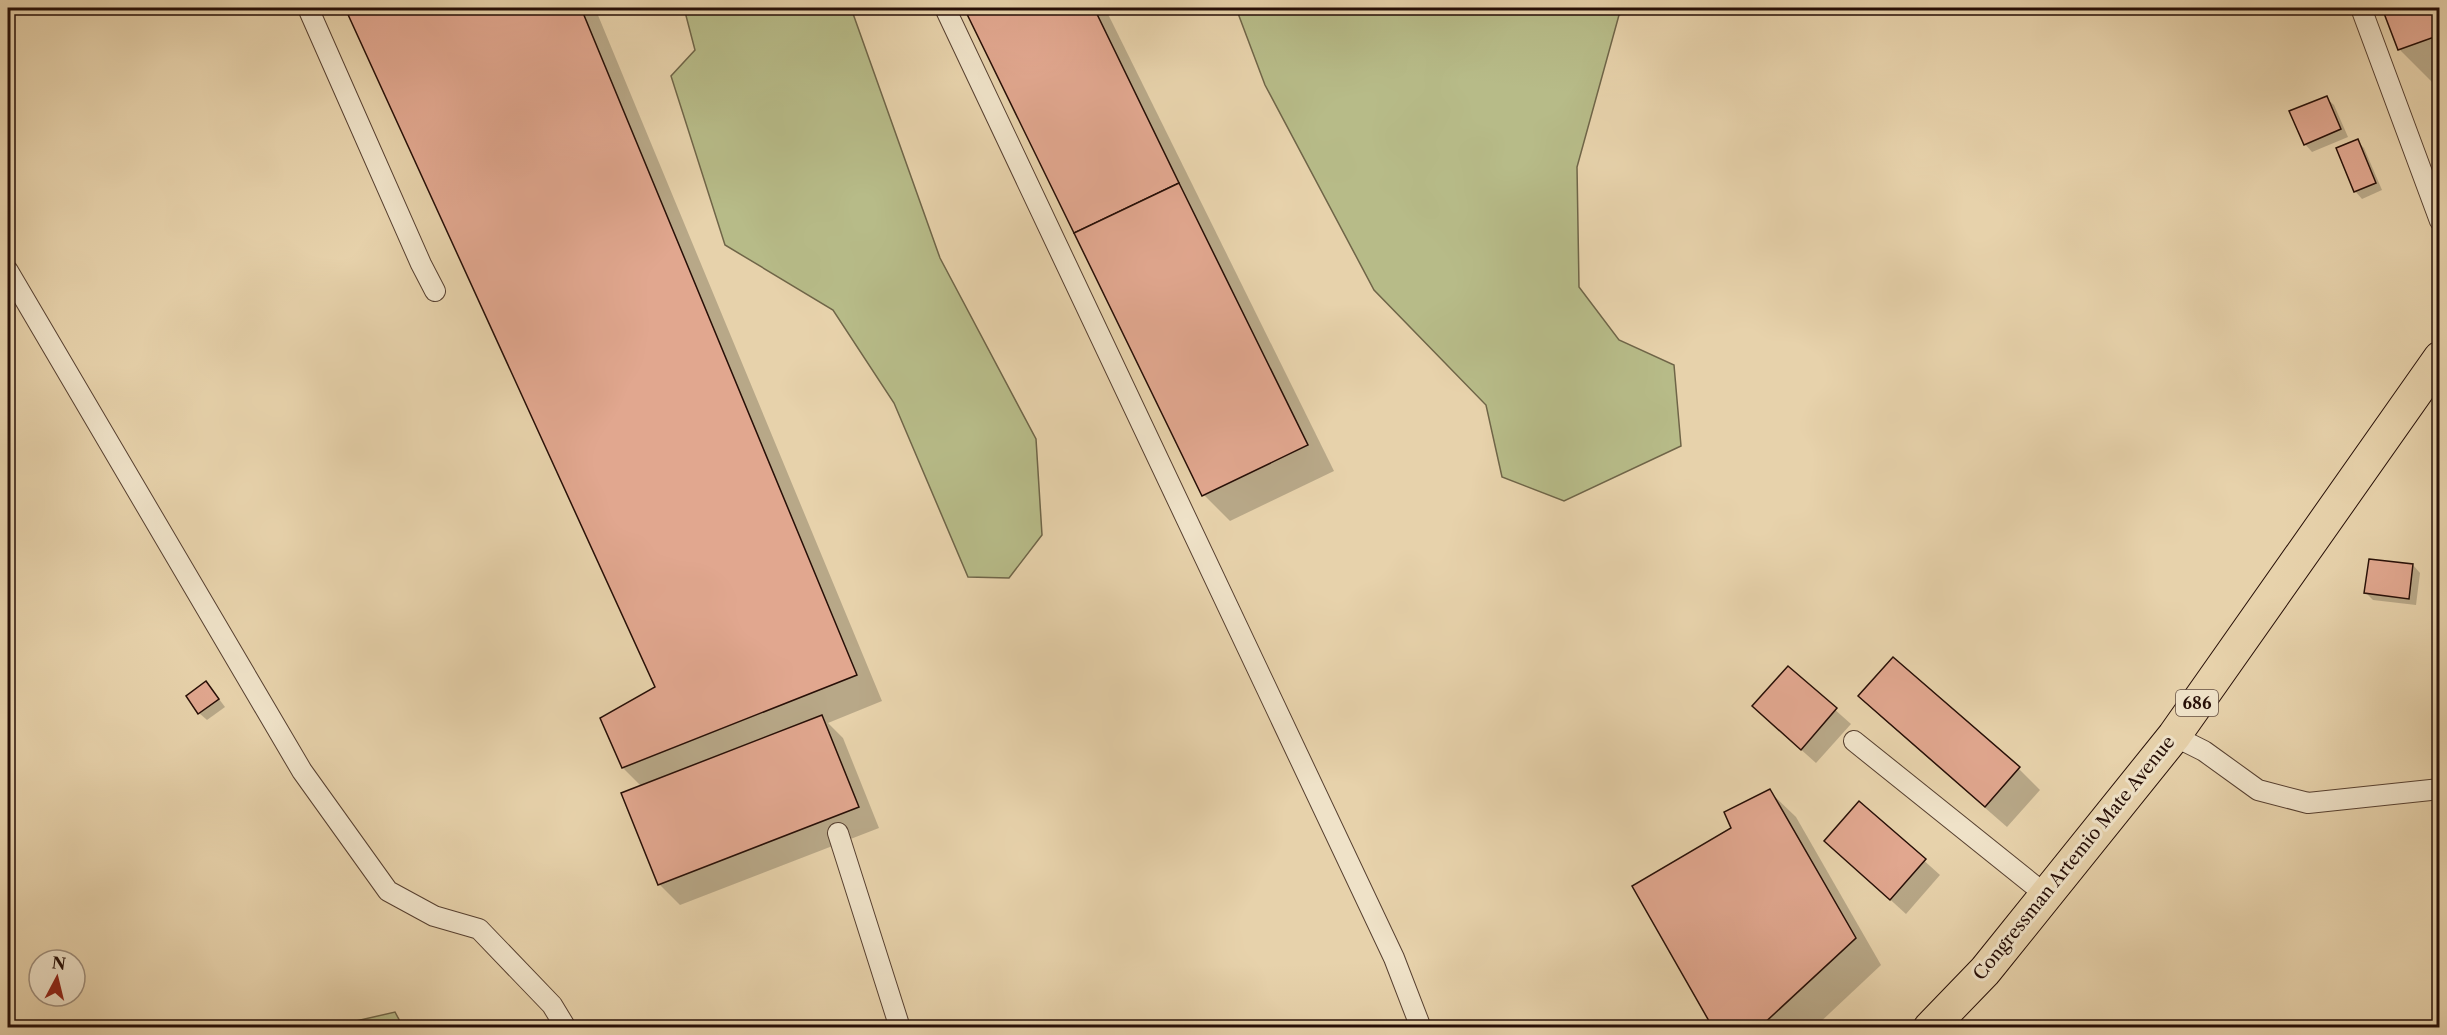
<svg xmlns="http://www.w3.org/2000/svg" width="2447" height="1035" font-family="'Libre Caslon Text',serif">
  <style>
    .green { fill: #b7bb88; stroke: #6f6548; stroke-width: 1.5 }
    .shadow { fill: #0003 }
    .building { fill: #e1a78f; stroke: #270f07; stroke-width: 1.5 }
    .lines { fill: none; stroke-linecap: round; stroke-linejoin: round }
    .service-casing { stroke: #574030; stroke-width: 22 }
    .primary-casing { stroke: #270f07; stroke-width: 35 }
    .service { stroke: #efe2c8; stroke-width: 20 }
    .primary { stroke: #e7d2ab; stroke-width: 33 }
    .labels { text-anchor: middle; dominant-baseline: central; stroke-width: 6; stroke-linejoin: round; paint-order: stroke }
    .shield { fill: #efe2c8; stroke: #634e41; stroke-width: 1.5 }
    .shield-label { font-size: 16px; font-weight: bold; fill: #270f07 }
    .street-label { font-size: 18px; fill: #270f07; stroke: #efe2c8 }
  </style>
  <rect width="100%" height="100%" fill="#e7d2ab"/>
  <filter id="stains"><feTurbulence type="fractalNoise" baseFrequency=".00333" numOctaves="4"/><feColorMatrix values="0 0 0 0 .2 0 0 0 0 .09 0 0 0 0 .02 0 0 0 .5 -.17"/></filter>
  <radialGradient id="worn" r=".72"><stop offset=".6" stop-color="#630" stop-opacity="0"/><stop offset="1" stop-color="#630" stop-opacity=".3"/></radialGradient>
  <g class="green">
    <path d="M684,8H851L940,258L1036,439L1042,535L1009,578L968,577L894,403L833,310L725,245L671,76L695,50Z"/>
    <path d="M1236,8H1637L1619,15L1577,167L1579,287L1619,340L1674,365L1681,446L1564,501L1502,477L1486,405L1374,290L1265,85Z"/>
    <path d="M395,1012L403,1027H330Z"/>
  </g>
  <g class="shadow">
    <path d="M347,8H595L882,701L828,723L843,738L879,828L680,905L659,884L642,787L623,768L657,688Z"/>
    <path d="M965,8H1105L1334,471L1230,521L1204,495Z"/>
    <path d="M2384,8H2440V81L2433,83L2399,49Z"/>
    <path d="M2326,98L2334,105L2348,137L2312,152L2305,144Z"/>
    <path d="M2357,141L2364,148L2382,190L2362,199L2355,191Z"/>
    <path d="M2413,565L2420,573L2416,605L2373,600L2366,593Z"/>
    <path d="M1893,659L2019,769L2040,790L2007,827L1881,717L1860,696Z"/>
    <path d="M1788,668L1851,724L1816,763L1769,721Z"/>
    <path d="M213,691L225,707L207,720L199,713Z"/>
    <path d="M1769,791L1796,817L1881,965L1814,1028H1715L1733,829Z"/>
    <path d="M1860,803L1940,875L1906,914L1826,841Z"/>
  </g>
  <g class="building">
    <path d="M345,8H581L857,675L622,768L600,718L655,687Z"/>
    <path d="M964,8H1094L1179,183L1074,233Z"/>
    <path d="M2382,8H2440V35L2398,50Z"/>
    <path d="M2327,96L2341,129L2304,145L2289,111Z"/>
    <path d="M2358,139L2376,183L2354,192L2336,148Z"/>
    <path d="M1179,183L1308,445L1202,496L1074,233Z"/>
    <path d="M2369,559L2413,564L2409,599L2364,593Z"/>
    <path d="M1893,657L2020,767L1985,807L1858,696Z"/>
    <path d="M1788,666L1837,708L1801,750L1752,706Z"/>
    <path d="M206,681L219,699L198,714L186,696Z"/>
    <path d="M822,715L859,807L658,885L621,793Z"/>
    <path d="M1770,789L1856,938L1759,1028H1713L1632,886L1731,828L1724,812Z"/>
    <path d="M1859,801L1926,859L1890,900L1824,841Z"/>
  </g>
  <g class="lines">
    <defs>
      <g id="service">
        <path d="M308,8L421,264L435,291"/>
        <path d="M945,8L1394,958L1421,1028"/>
        <path d="M2361,8L2440,221"/>
        <path d="M8,271L302,771L388,891L434,916L479,929L552,1005L566,1028"/>
        <path d="M2174,736L2204,751L2258,790L2308,803L2440,789"/>
        <path d="M1854,741L2046,895"/>
        <path d="M838,833L900,1028"/>
      </g>
      <path id="primary" d="M1930,1028L1985,971L2174,736L2440,358"/>
    </defs>
    <use href="#service" class="service-casing"/>
    <use href="#primary" class="primary-casing"/>
    <use href="#service" class="service"/>
    <use href="#primary" class="primary"/>
  </g>
  <g class="labels">
    <rect class="shield" x="2176" y="690" width="42" height="26" rx="4.5"/>
    <g class="shield-label">
      <text x="2197" y="703">686</text>
    </g>
    <g class="street-label">
      <text transform="translate(2074 858) rotate(-51)">Congressman Artemio Mate Avenue</text>
    </g>
  </g>
  <rect width="2447" height="1035" fill="none" stroke="#e7d2ab" stroke-width="30"/>
  <rect x="9" y="9" width="2429" height="1017" fill="none" stroke="#270f07" stroke-width="3"/>
  <rect x="15" y="15" width="2417" height="1005" fill="none" stroke="#270f07" stroke-width="1.5"/>
  <g transform="translate(57 978) rotate(7)"><circle r="28" fill="#efe2c8" stroke="#9f8e7b" stroke-width="1.5"/>
  <path d="M0-4.5L10 22L0 15L-10 22Z" fill="#8f2418"/>
  <text y="-9" font-size="16" font-weight="bold" text-anchor="middle" fill="#270f07">N</text>
  </g>
  <rect width="100%" height="100%" filter="url(#stains)"/>
  <rect width="100%" height="100%" fill="url(#worn)"/>
</svg>
